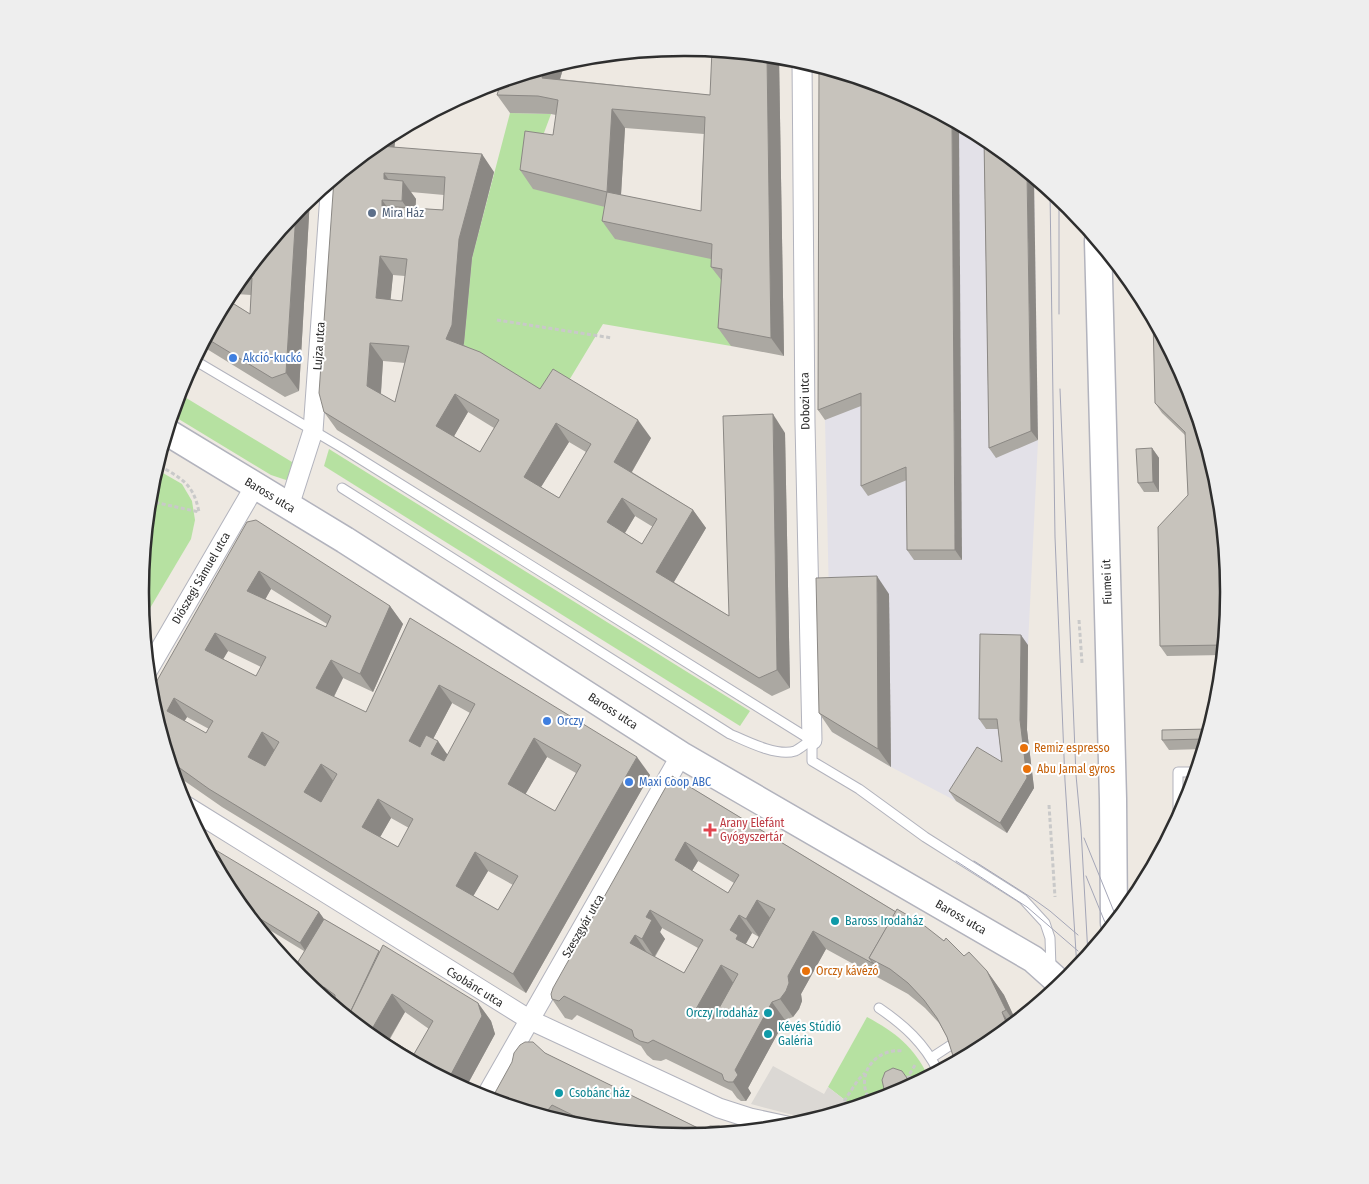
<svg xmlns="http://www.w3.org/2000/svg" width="1369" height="1184" font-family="'Fira Sans Condensed',sans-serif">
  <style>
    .industrial { fill: #e3e1e8 }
    .green { fill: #b6e1a1 }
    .plaza { fill: #dbd8d4 }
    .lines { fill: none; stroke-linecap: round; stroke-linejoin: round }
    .lane-casing { stroke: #b2b3bd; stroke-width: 11 }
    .street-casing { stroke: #b2b3bd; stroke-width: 21 }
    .secondary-casing { stroke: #b2b3bd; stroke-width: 29 }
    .path { stroke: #c9c9c9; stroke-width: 3; stroke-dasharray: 4 2.5; stroke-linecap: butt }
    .lane { stroke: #fff; stroke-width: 9 }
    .street { stroke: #fff; stroke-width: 19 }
    .secondary { stroke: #fff; stroke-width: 26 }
    .tram { stroke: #a4a6b7; stroke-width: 1 }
    .wall { fill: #aba8a2; fill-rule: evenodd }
    .shaded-wall { fill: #8b8884 }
    .building { fill: #c7c3bc; stroke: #8b8884; fill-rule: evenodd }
    .service-dot { fill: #5c6f8a; stroke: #fff; stroke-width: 2 }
    .shop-dot { fill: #3f7fe0; stroke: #fff; stroke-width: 2 }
    .food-dot { fill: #e8710a; stroke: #fff; stroke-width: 2 }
    .health-dot { fill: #e0444e; stroke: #fff; stroke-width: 2 }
    .culture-dot { fill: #0f9aa8; stroke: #fff; stroke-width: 2 }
    .labels { text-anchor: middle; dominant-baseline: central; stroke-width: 4; stroke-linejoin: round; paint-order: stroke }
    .service-label { font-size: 12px; fill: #4e5e75; stroke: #fff; text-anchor: start }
    .street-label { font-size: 12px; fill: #2e2e2e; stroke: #fff }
    .shop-label { font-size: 12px; fill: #366cbe; stroke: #fff; text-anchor: start }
    .food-label { font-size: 12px; fill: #c56008; stroke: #fff; text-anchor: start }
    .health-label { font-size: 12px; fill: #be3a42; stroke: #fff; text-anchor: start }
    .culture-label { font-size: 12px; fill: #0d838f; stroke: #fff; text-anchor: start }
    .rim { fill: none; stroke: #2e2e2e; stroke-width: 2.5 }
  </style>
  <rect width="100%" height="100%" fill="#eee9e2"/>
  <path class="industrial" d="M826,69L893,89L987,139L1034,178L1038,441L1028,645L1027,729L1034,788L1007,833L956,801L891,767L832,732L825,420Z"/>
  <g class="green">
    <path d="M510,113L551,114L538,149L620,211L725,262L735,287L731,346L603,324L553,407L459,357L464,343L472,258Z"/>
    <path d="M178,393L292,462L300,449L294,479L286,480L271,475L172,415Z"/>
    <path d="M329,449L750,711L740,726L324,466Z"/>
    <path d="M156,469L182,484L192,501L195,520L191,539L143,620L140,592L151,486Z"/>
    <path d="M867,1017C895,1032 914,1047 928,1076L893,1095L854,1107L828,1087Z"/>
  </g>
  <path class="plaza" d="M773,1066L824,1094L828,1087L854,1107L812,1120L751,1104Z"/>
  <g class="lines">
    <defs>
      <g id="lane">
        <path d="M194,360L341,447L811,740"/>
        <path d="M342,488L730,734C746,741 777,757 795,751C801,748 806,743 812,740"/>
        <path d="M812,740V761L859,789L925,837L1023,899L1045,923L1050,938L1051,968"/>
        <path d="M1178,818V772H1196"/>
        <path d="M879,1008C904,1025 924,1043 938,1071"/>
        <path d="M931,1058L954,1043"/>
      </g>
      <g id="street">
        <path d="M802,61L805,423L812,740"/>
        <path d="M289,506L313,431L331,181"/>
        <path d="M148,670L255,486"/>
        <path d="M183,804L530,1020L719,1108L750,1118L787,1126"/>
        <path d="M485,1098L681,755"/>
      </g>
      <g id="secondary">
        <path d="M1098,241L1113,799L1114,923"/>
        <path d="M167,432L345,540L681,755L1033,959L1061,984"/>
      </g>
    </defs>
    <use href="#lane" class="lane-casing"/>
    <use href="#street" class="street-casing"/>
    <use href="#secondary" class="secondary-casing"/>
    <g class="path">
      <path d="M497,320L612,338"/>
      <path d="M149,501L199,512C193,482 181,479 157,464"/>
      <path d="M1079,620L1082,663"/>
      <path d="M1049,805L1055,897"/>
      <path d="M915,1065L908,1077L923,1078"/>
      <path d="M871,1102C853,1076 875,1047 904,1051"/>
      <path d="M837,1112L858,1080L865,1073"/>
    </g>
    <use href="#lane" class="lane"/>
    <use href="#street" class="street"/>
    <use href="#secondary" class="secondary"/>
    <g class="tram">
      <path d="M1050,191L1055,537L1065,781L1077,968"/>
      <path d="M1059,314V199"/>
      <path d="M1060,389L1076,775L1081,829L1088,955"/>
      <path d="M1084,838L1117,919"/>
      <path d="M956,861L1027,907L1078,951"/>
      <path d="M974,861L1032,898L1050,911L1078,935"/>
      <path d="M1086,876L1104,920L1109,929"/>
    </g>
  </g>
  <g class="wall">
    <path d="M589,57L588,59L577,58Z"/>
    <path d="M779,57L784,356L731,346L718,328L722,281L711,267V259L615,239L602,221L605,207L533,189L520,170L553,135L556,115L551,114L510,113L497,95L565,62L560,79L710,95ZM625,128L704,134L701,211L621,195Z"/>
    <path d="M819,66L962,560H914L907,550V480L868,496L861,486V406L825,420L818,410Z"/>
    <path d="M984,138L1038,440L996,458L989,448Z"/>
    <path d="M395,147L494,172L472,258L464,343V345L540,389L651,438L632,472L693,510L706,528L674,582L729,616L785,433L790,688L772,696L337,430L324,412L334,179ZM411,192L444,195L443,210L415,208L416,199ZM393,275L405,276L402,301L390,300ZM383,361L405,363L395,402L381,394ZM468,412L494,428L480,452L454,436ZM569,442L586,452L559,498L541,487ZM635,516L653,527L642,544L625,533Z"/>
    <path d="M310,198L299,391L285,397L202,346L226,299L250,314L251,295L236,294L232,289L300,207Z"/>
    <path d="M1188,384L1229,592L1223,655L1167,656L1160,646L1188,495L1186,436L1162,413L1155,403Z"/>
    <path d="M1152,448L1159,458V492H1144L1138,483Z"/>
    <path d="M247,522L390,606L403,624L373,692L343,678L334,697L366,712L410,618L650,775L526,993L222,807L173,773L150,698ZM271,589L327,624L326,627L265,599ZM228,651L261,667L256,676L223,659ZM452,703L470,713L448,755L433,739ZM187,717L209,729L206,733L184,721ZM547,757L576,773L555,811L525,794ZM391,818L409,828L398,847L380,837ZM488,871L513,885L498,910L473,896Z"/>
    <path d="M889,594L891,767L832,732L819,713Z"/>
    <path d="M1028,645L1027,730L1034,788L1007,833L956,801L949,791L1002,762L998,729H986L979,719Z"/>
    <path d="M1209,729L1203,749L1169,750L1162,740Z"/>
    <path d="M672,776L944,941L964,956L987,971L1004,995L1016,1021L987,1045L954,1058L947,1037L939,1023L925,1008L908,994L826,949L801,994L802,1001L799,1009L793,1017L785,1020L748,1088L751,1093L746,1101H741L737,1098L732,1091L666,1059L661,1061L653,1060L647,1055L641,1046L577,1015L572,1020L565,1018L552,999ZM698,861L734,883L728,893L692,871ZM662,928L698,948L684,973L655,957L665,939L660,932ZM752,933L759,937L753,948L746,944Z"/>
    <path d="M232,894L319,912L324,919L379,951L478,1003L491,1021L495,1034L465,1089L382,1045L335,997L326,990L321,995L299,977L304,951L253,920ZM405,1012L429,1029L414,1054L390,1039Z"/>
    <path d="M545,1053L702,1130L684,1136L578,1126L491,1100Z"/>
    <path d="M909,1082V1087L891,1096L886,1092L884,1089Z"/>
  </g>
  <g class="shaded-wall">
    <path d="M767,56L779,57L784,356L771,338Z"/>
    <path d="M565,62L555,96L542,78L545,68Z"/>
    <path d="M612,109L625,128L620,211L607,192Z"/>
    <path d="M952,121L959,125L962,560L955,550Z"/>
    <path d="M396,132L393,164L380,146L381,140Z"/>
    <path d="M482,154L494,172L472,258L464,343L459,357L446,339L459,239Z"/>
    <path d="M1027,172L1034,178L1038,440L1031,431Z"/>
    <path d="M384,173L397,192L384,179Z"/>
    <path d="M403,181L416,199L415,219L402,201Z"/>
    <path d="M310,198L299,391L286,373L296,212L300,207Z"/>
    <path d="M382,200L395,218L382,206Z"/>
    <path d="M380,256L393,275L389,316L376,298Z"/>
    <path d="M370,343L383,361L380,405L367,386Z"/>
    <path d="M455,394L468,412L449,445L436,426Z"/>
    <path d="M773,414L785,433L790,688L777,670Z"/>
    <path d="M638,420L651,438L627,480L614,462Z"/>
    <path d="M556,423L569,442L536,495L524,477Z"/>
    <path d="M1152,448L1159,458V492L1153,482Z"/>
    <path d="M622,498L635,516L620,541L607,522Z"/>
    <path d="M693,510L706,528L669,590L656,572Z"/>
    <path d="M259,571L271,589L260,609L247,591Z"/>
    <path d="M877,576L889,594L891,767L878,749Z"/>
    <path d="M390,606L403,624L373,692L360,674Z"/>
    <path d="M215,633L228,651L218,668L205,650Z"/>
    <path d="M1021,635L1028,645L1027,730L1034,788L1007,833L1000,823L1020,720Z"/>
    <path d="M331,660L343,678L329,706L316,688Z"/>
    <path d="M439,685L452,703L422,760L409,741Z"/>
    <path d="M174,698L187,717L180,729L167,711Z"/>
    <path d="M262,732L275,751L261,775L248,757Z"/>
    <path d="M534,738L547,757L521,802L508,784Z"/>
    <path d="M438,741L451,760L444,773L431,754Z"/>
    <path d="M637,757L650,775L526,993L513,974Z"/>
    <path d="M321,764L334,782L317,810L304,792Z"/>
    <path d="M378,799L391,818L375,846L362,827Z"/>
    <path d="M685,842L698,861L687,879L675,860Z"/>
    <path d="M475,852L488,871L468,905L456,886Z"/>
    <path d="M757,900L770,918L759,937L746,919Z"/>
    <path d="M650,910L662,928L660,932L665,939L654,957L642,939L646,917Z"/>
    <path d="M319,912L326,922L307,953L300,943Z"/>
    <path d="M739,915L752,933L745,945L749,957L730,930Z"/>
    <path d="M813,931L826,949L801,994L802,1001L799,1009L793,1017L780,999L788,976Z"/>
    <path d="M635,935L648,954L630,943Z"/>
    <path d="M721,965L734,984L709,1027L696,1009Z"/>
    <path d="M987,971L1004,995L1016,1021L1014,1022L1006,1010Z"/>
    <path d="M392,994L405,1012L385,1046L372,1029Z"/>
    <path d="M772,1002L785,1020L748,1088L751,1093L746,1101L733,1082L735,1070Z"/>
    <path d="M478,1003L491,1021L495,1034L465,1089L448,1080Z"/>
    <path d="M1002,1012L1011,1025L1008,1027Z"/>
    <path d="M907,1078L909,1082V1087L906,1088V1087Z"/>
  </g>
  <g class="building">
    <path d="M712,50L767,56L771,338L718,328L722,269L711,267L712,244L602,221L607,192L701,211L705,117L612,109L607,192L520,170L525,131L553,135L558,100L538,96L497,95L501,82L545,68L542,78L710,95Z"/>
    <path d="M819,66L893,89L952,121L955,550H907L906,467L861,486V393L818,410Z"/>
    <path d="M984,138L987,139L1027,172L1031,431L989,448Z"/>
    <path d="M381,140L380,146L482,154L459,239L452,325L446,339L480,352L540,389L553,369L638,420L614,462L693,510L656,572L729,616L723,416L773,414L777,670L759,678L324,412L319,393L334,179ZM384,173L445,177L443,210L382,206V200L402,201L403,181L384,179ZM380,256L407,259L402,301L376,298ZM370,343L409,346L395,402L367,386ZM455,394L499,420L480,452L436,426ZM556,423L591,444L559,498L524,477ZM622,498L657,519L642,544L607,522Z"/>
    <path d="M296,212L286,373L272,378L206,338L226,299L250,314L252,278L242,277Z"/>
    <path d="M1153,319L1188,384L1219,486L1229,592L1224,645L1160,646L1158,527L1188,495L1185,432L1155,403Z"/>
    <path d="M1152,448L1153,482L1138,483L1136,449Z"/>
    <path d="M256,520L390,606L360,674L331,660L316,688L366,712L410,618L637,757L513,974L209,789L170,761L150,698V693L247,522ZM259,571L331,616L326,627L247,591ZM215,633L266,657L256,676L205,650ZM439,685L475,704L444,761L431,754L438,741L426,735L420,747L409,741ZM174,698L213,721L206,733L167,711ZM262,732L279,742L265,766L248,757ZM534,738L581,765L555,811L508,784ZM321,764L337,774L321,802L304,792ZM378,799L413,819L398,847L362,827ZM475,852L518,876L498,910L456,886Z"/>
    <path d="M877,576L878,749L819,713L816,578Z"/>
    <path d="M980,634L1021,635L1020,720L1027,778L1000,823L949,791L977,747L1002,762L997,719H979Z"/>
    <path d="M1209,729L1206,739L1162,740V730Z"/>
    <path d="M672,776L896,912L869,958L874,964L813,931L788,976L789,983L786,991L780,999L772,1002L735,1070L738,1075L733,1082H728L724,1080L722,1074L653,1040L648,1043L640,1041L634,1037L632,1030L564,996L559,1001L552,999L551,994L553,988ZM685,842L739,875L728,893L675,860ZM757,900L775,909L753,948L736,939L738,935L730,930L739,915L746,919ZM650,910L703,940L684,973L630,943L635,935L642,939L652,920L646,917ZM721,965L738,974L713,1019L696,1009Z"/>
    <path d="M204,843L319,912L300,943L244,909L232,894Z"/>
    <path d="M897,909L921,923L944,941L946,938L964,956L969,952L987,971L1006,1010L1002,1012L1008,1027L987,1045L955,1062L947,1037L937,1018L924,1000L908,983L890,969L869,958Z"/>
    <path d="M324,919L379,951L348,1017L335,1006V995L324,987L318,992L299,977L293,970Z"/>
    <path d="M383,945L478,1003L482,1016L448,1080L382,1045L348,1017ZM392,994L433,1021L414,1054L372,1029Z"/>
    <path d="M525,1042H533L545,1053L702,1130L710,1126H719L728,1129L731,1132L684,1136L599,1128L552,1105L548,1110L541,1112L535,1110L534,1113L491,1100L512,1062L514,1053L520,1045Z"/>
    <path d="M893,1068L902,1071L907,1078L906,1087L903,1090L896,1093L891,1094L884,1089L882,1080L885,1072Z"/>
  </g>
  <circle class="service-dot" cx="372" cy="213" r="5"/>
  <g class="shop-dot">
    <circle cx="233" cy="358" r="5"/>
    <circle cx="547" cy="721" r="5"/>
    <circle cx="629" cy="782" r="5"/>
  </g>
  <g class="food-dot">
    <circle cx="1024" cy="748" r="5"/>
    <circle cx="1027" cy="769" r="5"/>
    <circle cx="806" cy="971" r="5"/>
  </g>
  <path class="health-dot" d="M707.5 822.5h5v5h5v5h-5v5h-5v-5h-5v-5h5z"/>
  <g class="culture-dot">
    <circle cx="835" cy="921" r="5"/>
    <circle cx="768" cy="1013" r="5"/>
    <circle cx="768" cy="1034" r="5"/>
    <circle cx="559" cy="1093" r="5"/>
  </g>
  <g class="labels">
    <g class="service-label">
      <text x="382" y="213">Mira Ház</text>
    </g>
    <g class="street-label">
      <text transform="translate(319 346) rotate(-86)">Lujza utca</text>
      <text transform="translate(805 401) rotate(-91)">Dobozi utca</text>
      <text transform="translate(270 495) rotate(31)">Baross utca</text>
      <text transform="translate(201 578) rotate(-60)">Diószegi Sámuel utca</text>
      <text transform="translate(1107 582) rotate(-92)">Fiumei út</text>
      <text transform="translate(613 711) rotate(33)">Baross utca</text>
      <text transform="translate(961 917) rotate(30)">Baross utca</text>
      <text transform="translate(583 926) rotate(-60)">Szeszgyár utca</text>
      <text transform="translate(475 987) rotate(32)">Csobánc utca</text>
    </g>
    <g class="shop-label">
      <text x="243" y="358">Akció-kuckó</text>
      <text x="557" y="721">Orczy</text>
      <text x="639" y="782">Maxi Coop ABC</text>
    </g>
    <g class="food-label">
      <text x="1034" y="748">Remiz espresso</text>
      <text x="1037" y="769">Abu Jamal gyros</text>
      <text x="816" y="971">Orczy kávézó</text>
    </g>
    <g class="health-label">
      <text x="720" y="823">Arany Elefánt<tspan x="720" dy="14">Gyógyszertár</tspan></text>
    </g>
    <g class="culture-label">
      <text x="845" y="921">Baross Irodaház</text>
      <text x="758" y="1013" text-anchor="end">Orczy Irodaház</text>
      <text x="778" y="1027">Kévés Stúdió<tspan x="778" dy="14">Galéria</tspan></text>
      <text x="569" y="1093">Csobánc ház</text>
    </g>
  </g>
  <path d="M0 0H1369V1184H0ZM684 56H685A535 535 0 0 1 1220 591V593A535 535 0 0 1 685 1128H684A535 535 0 0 1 149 593V591A535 535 0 0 1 684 56Z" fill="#eee" fill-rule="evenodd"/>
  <path class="rim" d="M684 56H685A535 535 0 0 1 1220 591V593A535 535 0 0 1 685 1128H684A535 535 0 0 1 149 593V591A535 535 0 0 1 684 56Z"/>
</svg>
